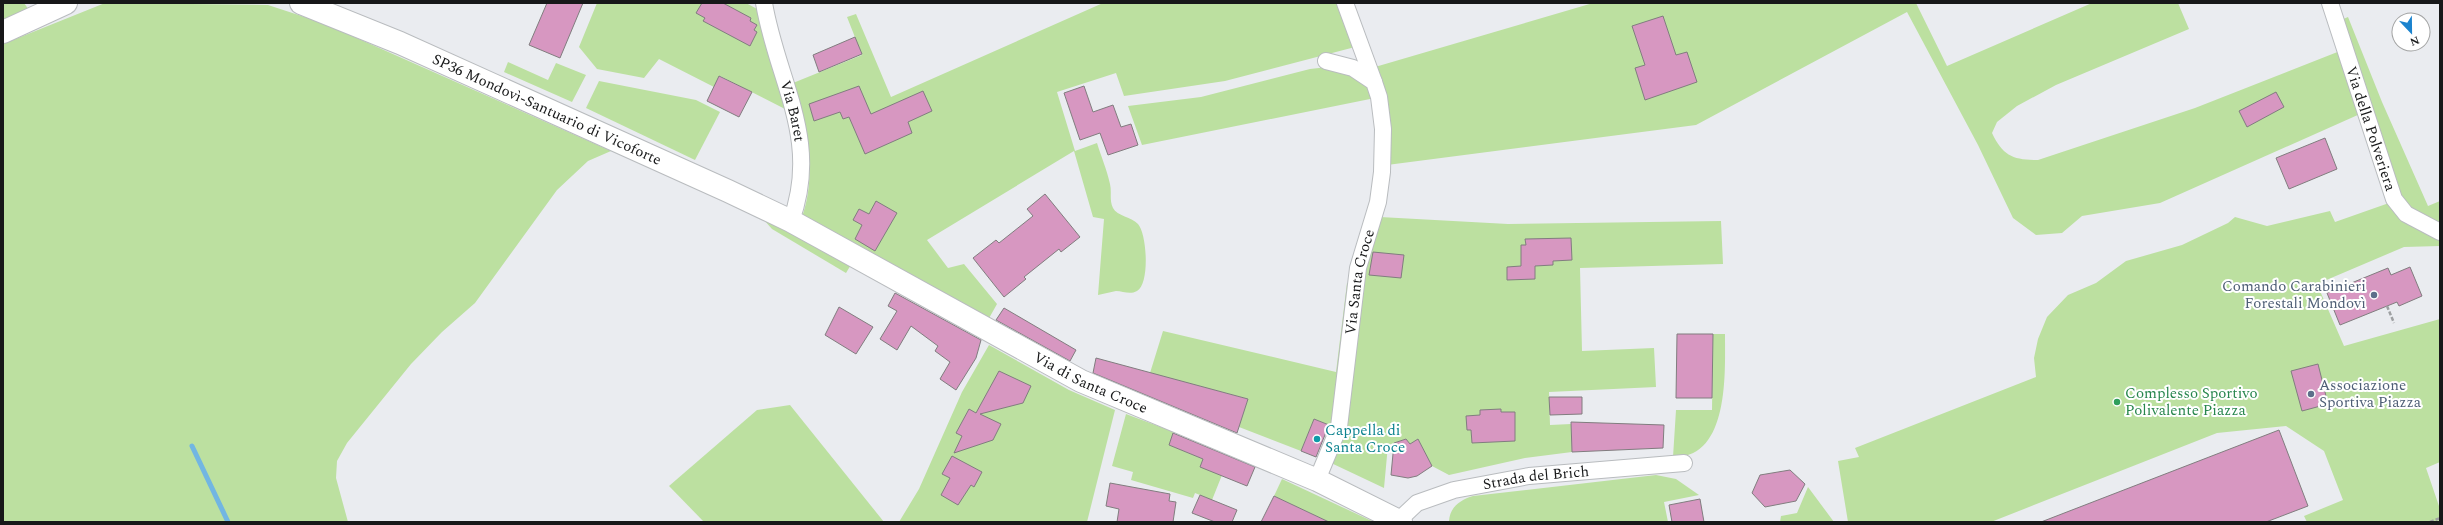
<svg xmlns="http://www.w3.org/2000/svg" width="2443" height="525" font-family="Spectral,serif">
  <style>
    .green { fill: #bce0a0 }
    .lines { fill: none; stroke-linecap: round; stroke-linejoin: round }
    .stream { stroke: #72b6e2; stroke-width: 5 }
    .building { fill: #d797c1; stroke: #817d7f }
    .minor-casing { stroke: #b9bcbf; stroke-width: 18 }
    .secondary-casing { stroke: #b9bcbf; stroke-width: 24 }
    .path { stroke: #9ea0a2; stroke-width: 2.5; stroke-dasharray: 4 2; stroke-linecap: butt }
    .minor { stroke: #fff; stroke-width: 16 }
    .secondary { stroke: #fff; stroke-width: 22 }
    .service-dot { fill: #5c6f8a; stroke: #fff; stroke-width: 1.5 }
    .leisure-dot { fill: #2e9e5b; stroke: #fff; stroke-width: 1.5 }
    .culture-dot { fill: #0f9aa8; stroke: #fff; stroke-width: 1.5 }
    .labels { text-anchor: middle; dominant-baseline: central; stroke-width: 4; stroke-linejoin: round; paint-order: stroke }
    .street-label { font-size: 15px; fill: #171819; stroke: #fff }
    .service-label { font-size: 15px; fill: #4e5e75; stroke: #fff; text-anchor: end }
    .leisure-label { font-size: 15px; fill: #27864d; stroke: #fff; text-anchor: start }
    .culture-label { font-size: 15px; fill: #0d838f; stroke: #fff; text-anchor: start }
  </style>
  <rect width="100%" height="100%" fill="#eaecf0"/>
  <g class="green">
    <path d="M24,3L29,10L3,23V4Z"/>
    <path d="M105,3L268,5L323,23L611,151L588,161L557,190L475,303L442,332L411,364L347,443L337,461L336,478L348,522H3V44Z"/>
    <path d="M597,3H746L759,10L785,109L720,76L714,87L659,59L644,78L597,69L579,47Z"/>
    <path d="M1103,3H1339L1355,47L1225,81L1124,96L1116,73L1057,92L1075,151L1097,143C1101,156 1107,170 1110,184C1112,192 1109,200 1113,208C1117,216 1132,217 1138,224C1147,234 1150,284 1137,291C1130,295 1123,291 1116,291C1110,292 1104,294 1098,295L1104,219L1093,217L1074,151L927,240L948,268L964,264L997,304L988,320L802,217C818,171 805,129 793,83L862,55L847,17L856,14L891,97Z"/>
    <path d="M1593,3H1916L1947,66L2092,3H2178L2189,29L2056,85L2017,106L1997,122L1992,133C2003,156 2013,160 2038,160L2195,108L2340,51L2360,114L2160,203L2082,216L2062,233L2036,235L2013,218L1978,145L1907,12L1696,125L1387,165L1375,67Z"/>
    <path d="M2348,17L2382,102L2428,206L2440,201V226L2413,212L2403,202L2341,20Z"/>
    <path d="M508,62L548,80L556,63L586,75L572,102L504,72Z"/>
    <path d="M1328,67H1335L1366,83L1375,98L1142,145L1128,106L1201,97L1310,69Z"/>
    <path d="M599,81L696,100L720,112L695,160L586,108Z"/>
    <path d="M2389,203L2439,238L2440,246L2404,247L2317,284L2344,346L2440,319V462L2426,468L2440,509V522H2307L2304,516L2343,500L2324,451L2286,426L2217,433L1991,522H1848L1838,461L1859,457L1855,448L2036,377L2034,358L2038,339L2047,317L2068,295L2096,283L2126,261L2182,245L2228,223L2235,217L2267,226L2330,211L2335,222Z"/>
    <path d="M1380,217L1508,224L1721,221L1723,264L1580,268L1582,351L1654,348L1656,387L1549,392L1550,425L1571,424L1572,452L1525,458L1449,475L1432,466L1418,439L1410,444L1406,439L1388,445L1384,488L1329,462L1362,271Z"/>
    <path d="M764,220L852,263L846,273L772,229Z"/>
    <path d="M1347,283H1351L1334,427L1314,419L1301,451L1239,427L1248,399L1150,373L1163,331L1336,372Z"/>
    <path d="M1713,334H1725C1725,371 1730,459 1673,457L1676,410H1712Z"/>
    <path d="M989,345L1069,390L1115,410L1087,522H899L919,489L962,392Z"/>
    <path d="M790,405L884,522H704L669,486L757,410Z"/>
    <path d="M1126,414L1174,432L1169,445L1203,459L1200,467L1222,475L1212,500L1195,493L1193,498L1131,480L1133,472L1112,466Z"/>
    <path d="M1656,475L1676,479L1699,495L1664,502L1668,522L1449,521C1450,507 1460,500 1473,496Z"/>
    <path d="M1282,479L1374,522H1329L1274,496Z"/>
    <path d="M1808,487L1834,522H1780L1781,516L1797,513Z"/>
  </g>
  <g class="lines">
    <path class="stream" d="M192,446L228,522"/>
  </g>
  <g class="building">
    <path d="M547,3H583L560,58L529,45Z"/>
    <path d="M702,3H723L751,18L750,21L757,25L754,30L757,32L750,46L703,21L705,18L696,13Z"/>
    <path d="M1663,16L1676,55L1687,52L1697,82L1645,100L1635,68L1645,65L1632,26Z"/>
    <path d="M855,37L862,54L819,72L813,55Z"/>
    <path d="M719,76L752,92L739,117L707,101Z"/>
    <path d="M859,86L871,114L923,91L932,111L908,122L912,133L865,154L849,117L843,119L840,112L814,121L809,104Z"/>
    <path d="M1084,86L1093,112L1113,105L1121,127L1131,124L1138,145L1108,155L1100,133L1080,140L1064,93Z"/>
    <path d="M2276,92L2284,107L2247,127L2239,111Z"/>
    <path d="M2325,138L2337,169L2289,189L2276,158Z"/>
    <path d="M1045,194L1080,237L1061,252L1059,249L1024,277L1026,279L1004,297L973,258L996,240L999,243L1033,216L1027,209Z"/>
    <path d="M876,201L897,213L875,251L855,239L862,225L853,220L859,209L869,214Z"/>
    <path d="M1571,238L1572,260L1553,261V265L1535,266V279L1507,280V267L1521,266V245H1526L1525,239Z"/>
    <path d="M1373,252L1404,255L1401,278L1369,275Z"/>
    <path d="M2410,267L2422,296L2399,306L2397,302L2340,325L2327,293L2388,268L2391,275Z"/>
    <path d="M895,293L981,340L976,358L956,390L940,379L950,362L935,351L938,346L911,326L897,350L880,339L897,311L888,306Z"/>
    <path d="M839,307L873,327L856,354L825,335Z"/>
    <path d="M1004,308L1076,350L1070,361L996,320Z"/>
    <path d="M1677,334H1713L1712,398H1676Z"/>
    <path d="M1096,358L1248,399L1237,433L1093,373Z"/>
    <path d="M2318,364L2328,404L2302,411L2291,371Z"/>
    <path d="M999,371L1031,386L1023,403L980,414L1001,424L993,440L954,453L962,436L956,433L969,409L976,413Z"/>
    <path d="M1549,397H1582V414L1550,415Z"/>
    <path d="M1501,409V412H1515V441L1472,443L1471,430H1467L1466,416L1480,415V410Z"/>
    <path d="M1314,419L1329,425L1316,457L1301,451Z"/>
    <path d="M1571,422L1664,425L1663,448L1572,452Z"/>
    <path d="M2279,430L2308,506L2266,522H2041Z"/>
    <path d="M1173,433L1255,467L1247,486L1200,467L1203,459L1169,445Z"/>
    <path d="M1406,439L1410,444L1418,439L1432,466L1417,476L1408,478L1391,475L1394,443Z"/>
    <path d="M952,456L982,472L974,487L971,485L958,505L941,495L950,478L942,474Z"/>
    <path d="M1790,470L1805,484L1796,501L1765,507L1752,493L1760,475Z"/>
    <path d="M1110,483L1170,494L1169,501L1176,502L1173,522H1117L1119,509L1106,506Z"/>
    <path d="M1200,495L1237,510L1232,522H1215L1192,513Z"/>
    <path d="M1274,496L1329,522H1261Z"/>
    <path d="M1700,499L1704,522H1672L1669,505Z"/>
  </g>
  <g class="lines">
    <defs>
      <g id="minor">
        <path id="s1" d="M764,3C777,81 821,139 791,221"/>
        <path d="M1345,3L1374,82"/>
        <path id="s2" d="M2330,3L2394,199L2406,214L2440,232"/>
        <path id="s3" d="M1317,480L1339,427L1358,268L1378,202L1382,172L1383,129L1379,97L1374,82L1353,68L1326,61"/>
        <path id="s4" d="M1399,520L1417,503L1454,490L1529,476L1684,463"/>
      </g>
      <g id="secondary">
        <path id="s5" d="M301,3L400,43L728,191L791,221L1081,381L1317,480L1401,522"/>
        <path d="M3,32L66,3"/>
      </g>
    </defs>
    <use href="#minor" class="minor-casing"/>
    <use href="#secondary" class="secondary-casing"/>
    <g class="path">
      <path d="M2387,306L2394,323"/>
      <path d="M2430,522L2440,518"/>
    </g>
    <use href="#minor" class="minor"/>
    <use href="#secondary" class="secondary"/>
  </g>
  <g class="service-dot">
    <circle cx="2374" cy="295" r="4"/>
    <circle cx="2311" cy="394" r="4"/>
  </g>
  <circle class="leisure-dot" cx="2117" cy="402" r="4"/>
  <circle class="culture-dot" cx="1317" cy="439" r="4"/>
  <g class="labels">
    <g class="street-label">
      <text stroke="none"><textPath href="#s5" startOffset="268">SP36 Mondovì-Santuario di Vicoforte</textPath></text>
      <text stroke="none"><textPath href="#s1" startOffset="112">Via Baret</textPath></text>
      <text stroke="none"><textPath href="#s2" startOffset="132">Via della Polveriera</textPath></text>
      <text stroke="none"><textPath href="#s3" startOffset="204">Via Santa Croce</textPath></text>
      <text stroke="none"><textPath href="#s5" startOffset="877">Via di Santa Croce</textPath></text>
      <text stroke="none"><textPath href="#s4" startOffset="147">Strada del Brich</textPath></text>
    </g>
    <g class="service-label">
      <text x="2366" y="286">Comando Carabinieri<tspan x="2366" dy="17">Forestali Mondovì</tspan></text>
      <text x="2319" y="385" text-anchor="start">Associazione<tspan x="2319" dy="17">Sportiva Piazza</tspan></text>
    </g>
    <g class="leisure-label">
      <text x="2125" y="393">Complesso Sportivo<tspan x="2125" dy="17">Polivalente Piazza</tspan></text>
    </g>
    <g class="culture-label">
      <text x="1325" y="430">Cappella di<tspan x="1325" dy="17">Santa Croce</tspan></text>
    </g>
  </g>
  <rect width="2443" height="525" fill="none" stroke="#171819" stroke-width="8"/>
  <g transform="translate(2411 32) rotate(158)"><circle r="19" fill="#ffffff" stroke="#a2a3a3"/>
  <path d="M0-3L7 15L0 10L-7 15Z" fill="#1b83ce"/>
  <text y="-6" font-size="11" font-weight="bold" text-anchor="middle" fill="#171819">N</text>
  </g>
</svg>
